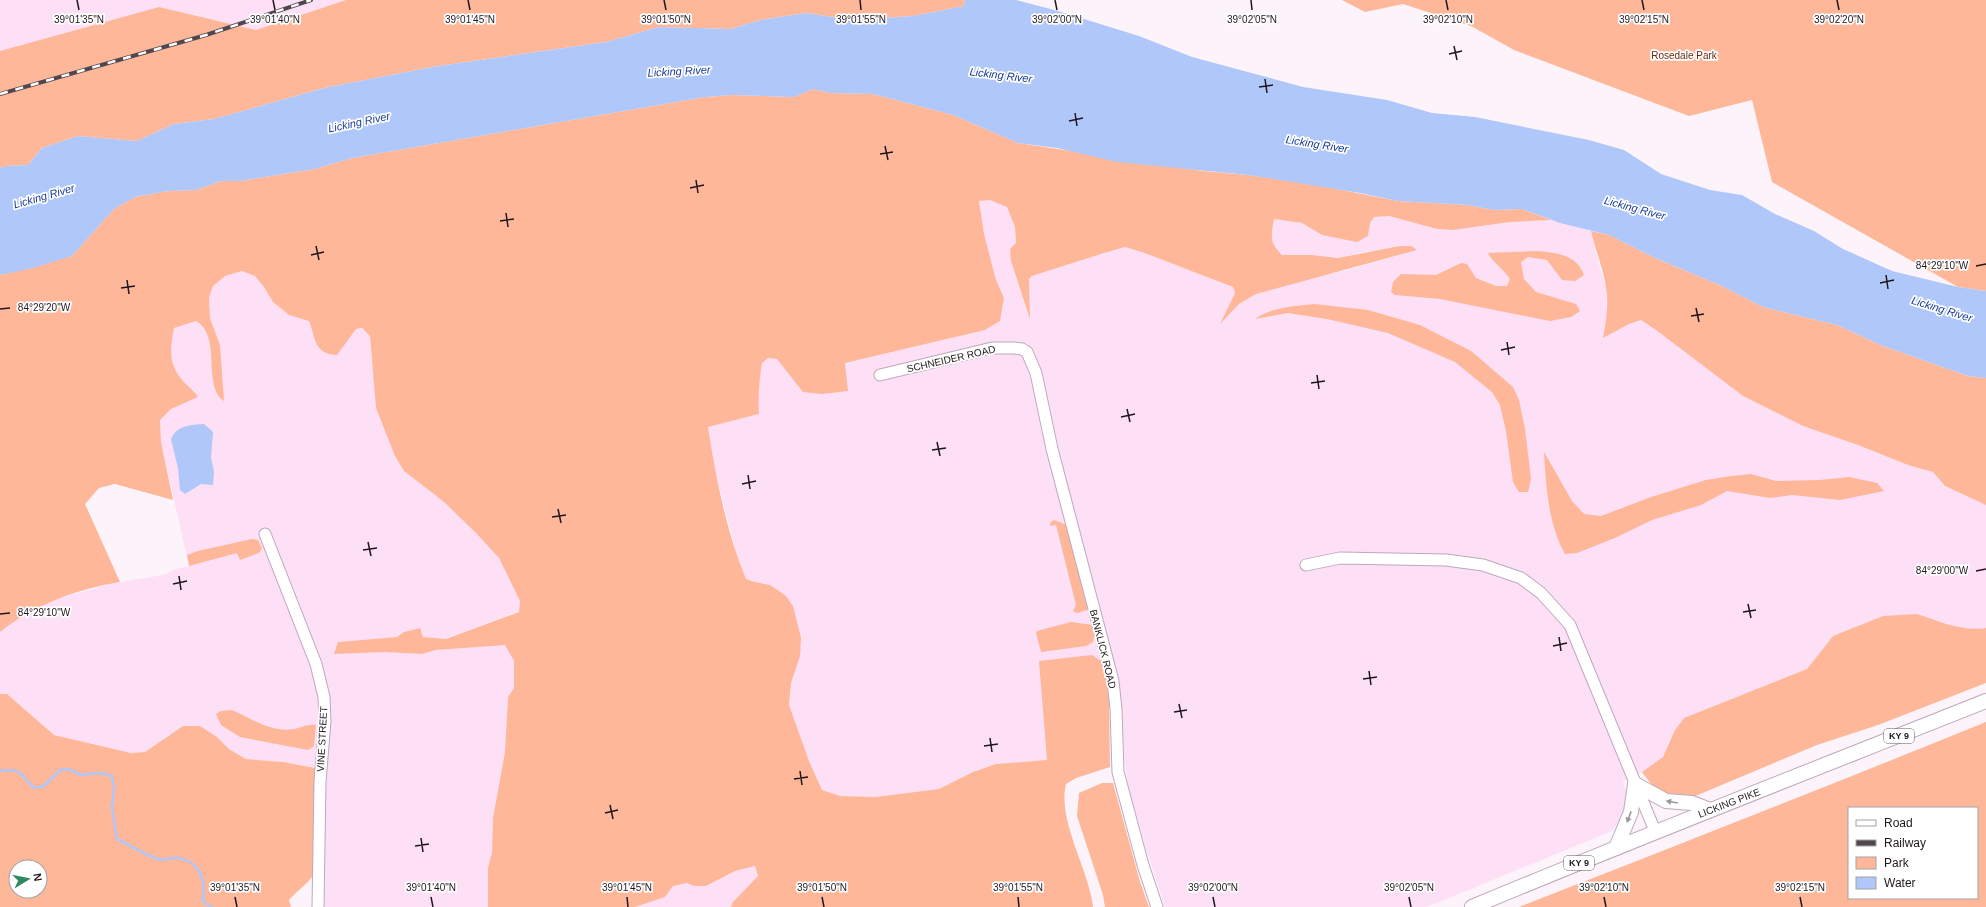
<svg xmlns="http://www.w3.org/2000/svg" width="1986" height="907" font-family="Helvetica,sans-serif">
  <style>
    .built { fill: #fddff6 }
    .green { fill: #feb799; fill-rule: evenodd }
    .water { fill: #afc7f9 }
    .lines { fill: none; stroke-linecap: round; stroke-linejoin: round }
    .stream { stroke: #afc7f9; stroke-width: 2.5 }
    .minor-casing { stroke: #bea8b9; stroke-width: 13 }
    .major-casing { stroke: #bea8b9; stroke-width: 16 }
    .minor { stroke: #fff; stroke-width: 11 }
    .major { stroke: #fff; stroke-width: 14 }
    .rail-casing { stroke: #50474e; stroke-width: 4 }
    .rail { stroke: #fff; stroke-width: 2.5; stroke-dasharray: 8; stroke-linecap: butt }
    .oneway { fill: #9a9799 }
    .ticks { fill: none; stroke: #1f171d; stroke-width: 1.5 }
    .labels { text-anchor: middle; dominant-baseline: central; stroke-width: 3.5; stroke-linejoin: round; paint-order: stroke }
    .shield { fill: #fff; stroke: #625d61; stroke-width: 1 }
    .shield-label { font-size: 9px; font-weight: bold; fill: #1f171d }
    .park-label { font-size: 10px; fill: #652a0e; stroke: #fff }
    .street-label { font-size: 10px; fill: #1f171d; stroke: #fff }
    .water-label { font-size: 11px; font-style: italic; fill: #193c99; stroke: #fff }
    .ticks-label { font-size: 10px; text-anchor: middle; fill: #1f171d; stroke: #fff; stroke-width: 3.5; stroke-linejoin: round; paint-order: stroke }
  </style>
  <rect width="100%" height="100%" fill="#fdf3fa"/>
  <g class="built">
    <path d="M0,0H346L256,30L159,7L0,51Z"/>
    <path d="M990,199L1007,207L1015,227L1016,243L1011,261L1030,317L1029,279L1032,276L1104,253L1125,247L1142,252L1233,287L1235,293L1221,323L1239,304L1256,294L1305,280L1348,270L1417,250L1369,251L1338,258L1312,255H1282L1275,248L1271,236L1274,219L1302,223L1322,235L1368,236L1370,223L1374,217L1388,216L1437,229L1453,230L1510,222L1551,220L1591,231L1595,251L1606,288L1607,315L1603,337L1629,324L1641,320L1656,330L1743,396L1803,426L1858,445L1908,465L1933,472L1945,486L1986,505V628L1974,630L1961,628L1917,614L1833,636L1807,669L1684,718L1675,730L1663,757L1642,772L1623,781L1626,792L1625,806L1620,820L1612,831L1427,907H1165L1147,852L1128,786L1124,756L1122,707L1117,679L1082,548L1038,362L1030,352L1032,373L1106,671L1109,701L1047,760L996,764L973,772L939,789L875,797L840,796L822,790L809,761L789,705L791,683L794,671L785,595L770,585L755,582L746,579L739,563L715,471L708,427L759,414L758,391L760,375L762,363L768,358L777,359L789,372L847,391L845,363L985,330L1000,321L1004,298L996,280L984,234L979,201Z"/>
    <path d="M242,271L255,276L264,287L273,302L289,315L309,321L313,332L348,339L356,329L362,328L370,336L372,366L404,471L444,502L477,534L499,558L520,601L519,611L446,639L423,637L420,628L404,632L397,637L338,642L384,652L422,654L436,650L505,644L514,661V688L508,697L505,752L493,818L492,852L488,868V907H324L326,770L283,762L246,759L229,749L217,737L169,734L157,745L145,752L131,753L54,735L7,694H0V632L10,624L53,600L110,584L163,575L176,569L189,566L161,442L160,420L171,409L197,397L195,392L183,382L173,369L170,345L174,328L196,321L202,324L208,335L215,388L223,401L220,345L210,318L209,298L213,286L225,276Z"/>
    <path d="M755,866L758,876L733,902L731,907H635L665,897L673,886L687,883L694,886H706L735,871Z"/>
  </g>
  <g class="green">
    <path d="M346,0H965L964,6L913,16L853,20L806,13L761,20L730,29L659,27L606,42L432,67L324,88L214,119L174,124L137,141L78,136L42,148L28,165L4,166L0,169V51L159,7L256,30Z"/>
    <path d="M1342,0H1986V291L1958,287L1772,182L1752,100L1689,116L1514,50L1471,26L1403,4L1365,12Z"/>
    <path d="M813,89L830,93L873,94L953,115L1018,143L1203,171L1248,175L1311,184L1398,201L1467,205L1494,210L1522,209L1551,220L1510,222L1453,230L1437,229L1389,216L1374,217L1370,223L1368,236L1357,242L1322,235L1302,223L1274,219C1271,236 1269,242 1282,255H1312L1338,258L1400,246H1411L1417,250L1256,294L1239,304L1220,324L1235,293L1233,287L1142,252L1125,247L1104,253L1032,276L1029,279L1030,319L1011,261L1010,249L1016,243L1015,227L1007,207L990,200L979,201L984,234L996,280L1004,298L1000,321L985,330L845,363L848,391L822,394L803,392L777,359L768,358L762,363C759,381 758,397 759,414L708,427C716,478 726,531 746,579L755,582L770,585L785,595L793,606L801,638L800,656L791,683L789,705L809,761L822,790L840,796L875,797L939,789L973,772L996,764L1047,760L1039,661L1092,655L1104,663L1109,701L1110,767L1076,778L1066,784C1057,821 1089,869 1093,907H731L733,902L758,876L755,866L735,871L706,886H694L687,883L673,886L665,897L635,907H488V868L492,852L493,818L505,752L508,697L514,688V661L505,645L436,650L422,654L384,652L334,654L338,642L397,637L404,632L420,628L423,637L446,639L519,612L520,601L499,558L477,534L444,502L404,471L395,456L376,408L370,336L362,328L356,329L337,355C314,354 316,339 309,321L289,315L273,302L264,287L255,276L242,271L225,276L213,286L209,298L210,318L220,345L224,401C202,387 222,335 196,321L174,328C170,349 168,364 183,381C188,387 194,390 198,397L171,409L160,420L161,442L173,500L115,484L99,488L85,504L120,582C77,589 34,605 0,632V275L72,256L114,209L135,197L168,191L196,190L221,181H240L315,169L352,158L705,97L732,95L794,97Z"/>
    <path d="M1591,231L1609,235L1653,257L1724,287L1763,307L1837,325L1883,346L1968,376L1986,378V505L1945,486L1933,472L1908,465L1858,445L1803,426L1743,396L1656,330L1641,320L1629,324L1603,338C1606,321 1609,305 1606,288C1604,270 1595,250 1591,231Z"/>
    <path d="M1537,251C1557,253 1576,254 1584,275L1575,281L1562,280L1547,260L1528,257L1521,262L1524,279L1536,292L1576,304L1580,311L1571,317L1550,321L1440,299L1395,295L1391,292L1393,282L1401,274L1436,275L1461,263L1467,264L1476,278L1496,286H1507L1510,279C1504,269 1491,261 1488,253Z"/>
    <path d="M1315,304L1368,310L1420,325L1471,351L1513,387L1519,400L1525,429L1531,479L1528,492H1519L1513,482L1506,431L1500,405L1492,392L1455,362L1388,333L1327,319L1288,313L1255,319C1271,307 1296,306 1315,304Z"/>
    <path d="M1544,452L1572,501L1584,514L1601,516L1651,497L1706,480L1731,476L1751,474L1776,481L1820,480L1849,477L1877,483L1884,491L1840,500L1792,495L1770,498L1727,491L1701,505L1652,520L1615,538L1577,553L1565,554C1548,524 1546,486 1544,452Z"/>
    <path d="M1054,520L1067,525L1088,605L1087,610L1077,613L1073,611L1076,605L1056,525L1050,526L1051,522Z"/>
    <path d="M252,539L258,540L262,548L259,553L240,560L237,553L189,566L187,555L198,551Z"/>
    <path d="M1917,614C1939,621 1963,632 1986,628V683L1878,725L1817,745L1693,797C1663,800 1660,796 1642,772L1663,757L1675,730L1684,718L1807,669L1833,636L1883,616Z"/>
    <path d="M1071,622L1093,625L1095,633L1093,642L1086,646L1041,652L1036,633L1037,631Z"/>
    <path d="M0,694H7L54,735L131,753L145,752L183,726H200L217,737L229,749L246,759L283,762L315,768L313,876C306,885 297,891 289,900L291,907H0ZM16,867H40V891H16Z"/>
    <path d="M232,710C252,719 272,733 295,729C303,727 307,724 316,725L314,746L308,750L240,737L221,725L216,714L221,711Z"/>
    <path d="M1986,722V907H1519C1675,846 1831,785 1986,722ZM1849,808H1977V898H1849Z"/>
    <path d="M1102,783H1113L1140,882L1149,907H1105L1103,895L1077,816L1079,793Z"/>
  </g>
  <g class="water">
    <path d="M965,0H1016L1058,11L1139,36L1192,57L1303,87L1387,100L1432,113L1475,117L1589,140L1624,150L1661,174L1710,190L1742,195L1775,214L1814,231L1843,249L1892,271L1958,287L1986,291V378L1968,376L1883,346L1837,325L1763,307L1724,287L1653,257L1609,235L1560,223L1522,209L1494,210L1467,205L1398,201L1360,193L1248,175L1117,162L1057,148L1018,143L953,115L873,94L830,93L813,89L794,97L732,95L705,97L352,158L315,169L240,181H221L196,190L168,191L135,197L114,209L72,256L33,268L0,275V169L4,166L28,165L42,148L78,136L137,141L174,124L214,119L324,88L432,67L606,42L659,27L730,29L761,20L806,13L853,20L913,16L964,6Z"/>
    <path d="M204,424L213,432L211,457L214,472L213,485L201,484L185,494L180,490L178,468L171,439C177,425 191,425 204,424Z"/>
  </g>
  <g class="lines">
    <path class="stream" d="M0,771C22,768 20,774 34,788L44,786L60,770L68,769L82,775L99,773L112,776L114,790L112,808L117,839C130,845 144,855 158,859C165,861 173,857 180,858C201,863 207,883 202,901L212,907"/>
    <defs>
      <g id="minor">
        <path d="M880,375L992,348H1014L1022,349L1027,352L1036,373L1052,449L1113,681L1116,709L1118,772L1143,865L1157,907"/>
        <path d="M265,534L316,664L324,697L325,721L320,782L318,907"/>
        <path d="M1306,565L1340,558L1446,560L1483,565L1521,578L1541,593L1570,625L1655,831"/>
      </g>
      <g id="major">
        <path d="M1616,848L1631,812L1635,784L1666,801L1692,803L1710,810"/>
        <path d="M1472,907C1642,836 1815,769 1986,701"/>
      </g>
    </defs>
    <use href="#minor" class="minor-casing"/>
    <use href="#major" class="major-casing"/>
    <use href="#minor" class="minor"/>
    <use href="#major" class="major"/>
    <defs>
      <path id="rail" d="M0,94L206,35L311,0"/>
    </defs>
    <use href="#rail" class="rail-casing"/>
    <use href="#rail" class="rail"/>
  </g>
  <defs><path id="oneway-solid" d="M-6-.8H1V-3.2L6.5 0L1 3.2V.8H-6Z"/></defs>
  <g class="oneway">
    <use href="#oneway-solid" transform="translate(1672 802) rotate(-170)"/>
    <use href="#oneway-solid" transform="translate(1629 817) rotate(111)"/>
  </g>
  <path class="ticks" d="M77,0L79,10M273,0L275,10M468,0L470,10M664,0L666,10M860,0L861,10M1055,0L1057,10M1251,0L1252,10M1446,0L1448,10M1642,0L1644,10M1837,0L1839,10M1454,46L1457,60M1449,54L1462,51M1265,79L1267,93M1259,87L1273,85M1075,113L1077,126M1069,121L1083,118M885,146L888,160M880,154L893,152M696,180L698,193M690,188L704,185M506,213L508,227M500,221L514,219M316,246L319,260M311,255L324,252M1976,266L1986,264M1886,275L1888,289M127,280L129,294M1880,283L1894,280M121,288L135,286M1696,308L1699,322M0,309L10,308M1691,316L1704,314M1507,342L1509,355M1501,350L1515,347M1317,375L1319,389M1311,383L1325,381M1127,409L1130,422M1121,417L1135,414M937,442L940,456M932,450L946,448M748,475L750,489M742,484L756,481M558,509L561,523M552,517L566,515M368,542L371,556M363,550L377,548M1976,571L1986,569M179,576L181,590M173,584L187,581M1748,604L1751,618M1743,612L1756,610M0,614L10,613M1559,637L1561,651M1553,646L1567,643M1369,671L1371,685M1363,679L1377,677M1179,704L1182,718M1174,712L1187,710M990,738L992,752M984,746L998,744M800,771L802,785M794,779L808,777M610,805L613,819M605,813L618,810M421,838L423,852M415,846L429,844M235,897L237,907M431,897L433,907M627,897L628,907M822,897L824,907M1018,897L1019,907M1213,897L1215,907M1409,897L1411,907M1604,897L1606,907M1800,897L1802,907"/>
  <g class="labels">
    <g class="shield">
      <rect x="1884" y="729" width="30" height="14" rx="3"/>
      <rect x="1564" y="856" width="30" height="14" rx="3"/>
    </g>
    <g class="shield-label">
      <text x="1899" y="736">KY 9</text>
      <text x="1579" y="863">KY 9</text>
    </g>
    <g class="park-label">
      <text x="1684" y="55">Rosedale Park</text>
    </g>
    <g class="street-label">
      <text transform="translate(951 359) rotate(-13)">SCHNEIDER ROAD</text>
      <text transform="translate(1103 649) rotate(76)">BANKLICK ROAD</text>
      <text transform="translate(322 739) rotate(-87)">VINE STREET</text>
      <text transform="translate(1729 803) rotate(-21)">LICKING PIKE</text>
    </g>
    <g class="water-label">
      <text transform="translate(679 71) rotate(-3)">Licking River</text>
      <text transform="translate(1001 75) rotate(7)">Licking River</text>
      <text transform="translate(359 122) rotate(-12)">Licking River</text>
      <text transform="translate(1317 144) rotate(9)">Licking River</text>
      <text transform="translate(44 196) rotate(-16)">Licking River</text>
      <text transform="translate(1635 208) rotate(15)">Licking River</text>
      <text transform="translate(1942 309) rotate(17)">Licking River</text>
    </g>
  </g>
  <g class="ticks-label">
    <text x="79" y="23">39°01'35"N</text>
    <text x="275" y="23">39°01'40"N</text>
    <text x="470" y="23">39°01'45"N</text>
    <text x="666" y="23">39°01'50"N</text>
    <text x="861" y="23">39°01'55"N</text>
    <text x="1057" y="23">39°02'00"N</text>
    <text x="1252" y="23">39°02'05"N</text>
    <text x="1448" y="23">39°02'10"N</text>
    <text x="1644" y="23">39°02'15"N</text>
    <text x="1839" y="23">39°02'20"N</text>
    <text x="1942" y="269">84°29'10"W</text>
    <text x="44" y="311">84°29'20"W</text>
    <text x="1942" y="574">84°29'00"W</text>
    <text x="44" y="616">84°29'10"W</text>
    <text x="235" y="891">39°01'35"N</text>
    <text x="431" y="891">39°01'40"N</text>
    <text x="627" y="891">39°01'45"N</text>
    <text x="822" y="891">39°01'50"N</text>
    <text x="1018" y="891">39°01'55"N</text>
    <text x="1213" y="891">39°02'00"N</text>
    <text x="1409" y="891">39°02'05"N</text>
    <text x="1604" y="891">39°02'10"N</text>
    <text x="1800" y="891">39°02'15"N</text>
  </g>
  <rect x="1848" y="807" width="130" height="92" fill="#ffffff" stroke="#a5a2a5"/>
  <rect x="1856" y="820" width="20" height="6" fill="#ffffff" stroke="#a5a2a5"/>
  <text x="1884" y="827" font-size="12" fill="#1f171d">Road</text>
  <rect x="1856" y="840" width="20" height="6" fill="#50474e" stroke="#a5a2a5"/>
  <text x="1884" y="847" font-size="12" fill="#1f171d">Railway</text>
  <rect x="1856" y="857" width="20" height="12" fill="#feb799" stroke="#a5a2a5"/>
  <text x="1884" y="867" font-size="12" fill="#1f171d">Park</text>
  <rect x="1856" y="877" width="20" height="12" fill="#afc7f9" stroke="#a5a2a5"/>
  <text x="1884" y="887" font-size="12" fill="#1f171d">Water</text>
  <g transform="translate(28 879) rotate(80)"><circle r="19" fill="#ffffff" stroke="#a5a2a5"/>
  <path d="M0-3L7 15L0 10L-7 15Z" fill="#2f8a61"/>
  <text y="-6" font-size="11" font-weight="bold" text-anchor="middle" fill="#1f171d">N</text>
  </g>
</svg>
